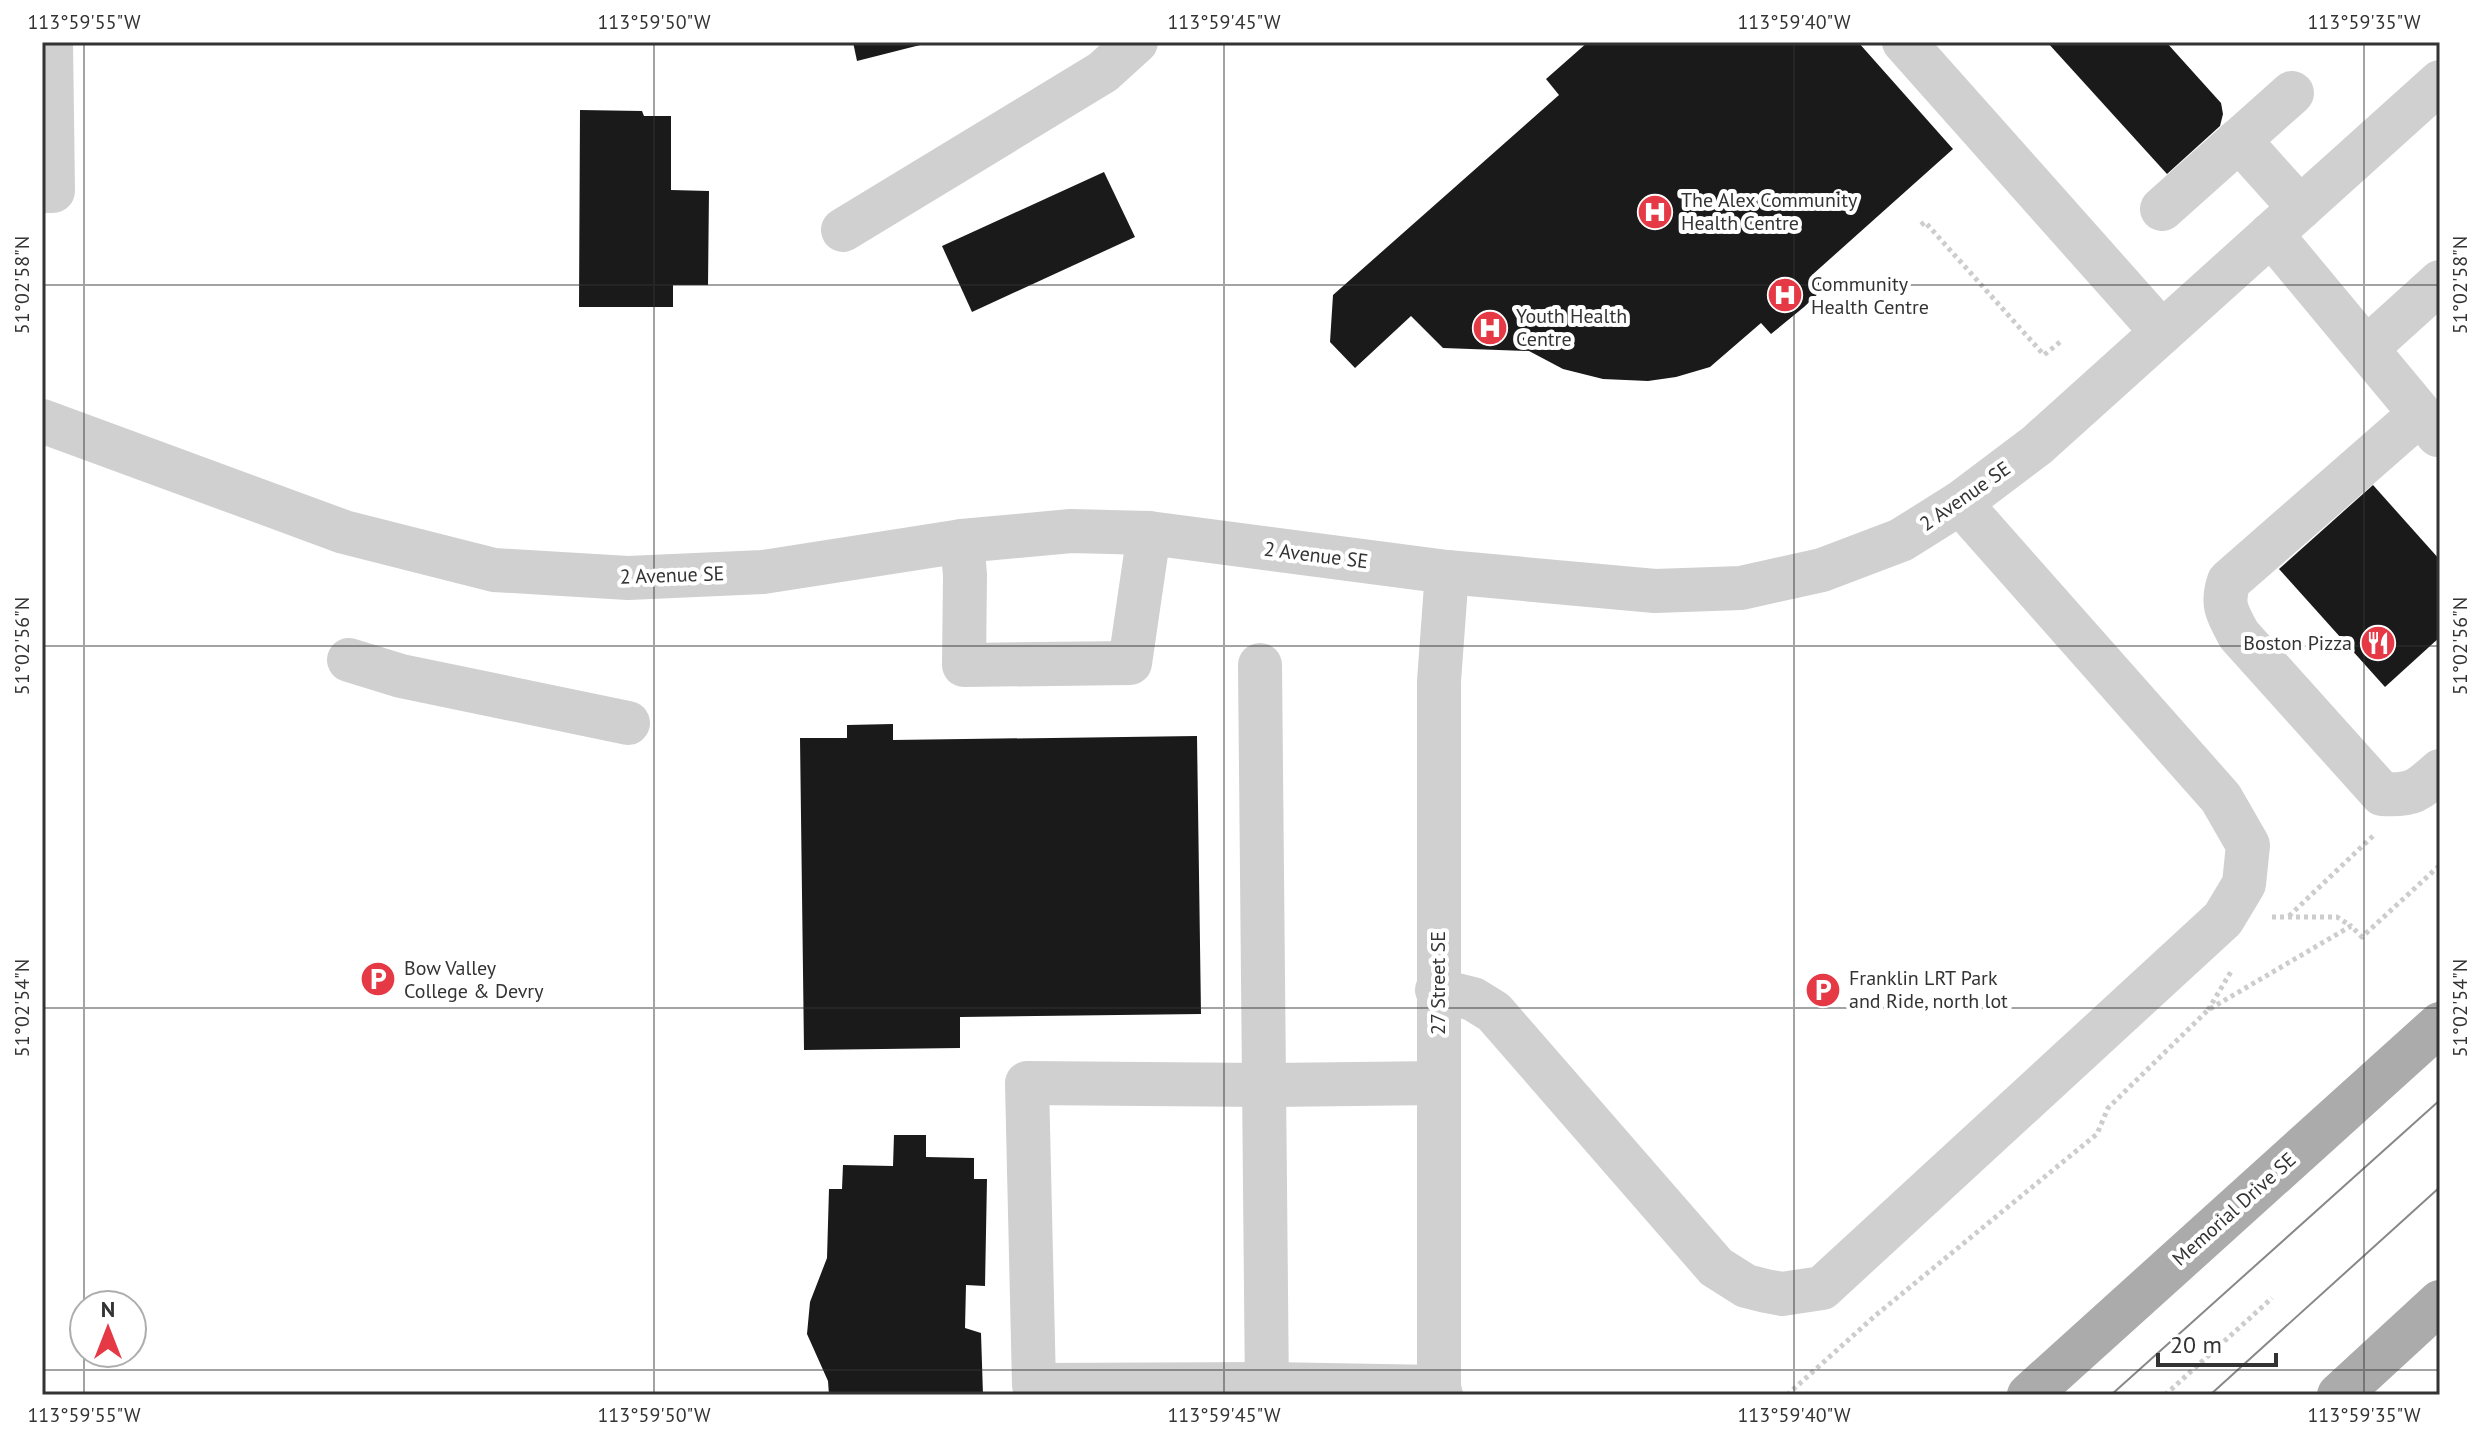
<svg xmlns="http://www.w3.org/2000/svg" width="2482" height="1437" font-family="'PT Sans',sans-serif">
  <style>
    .building { fill: #1a1a1a }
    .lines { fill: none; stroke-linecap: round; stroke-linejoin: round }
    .path { stroke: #cdcdcd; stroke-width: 5; stroke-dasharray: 4 4; stroke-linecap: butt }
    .minor { stroke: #d0d0d0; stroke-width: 44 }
    .major { stroke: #ababab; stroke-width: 44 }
    .tram { stroke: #888; stroke-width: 2 }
    .ticks { fill: none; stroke: #333; stroke-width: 2; stroke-opacity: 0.45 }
    .labels { text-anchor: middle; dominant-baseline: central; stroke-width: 8; stroke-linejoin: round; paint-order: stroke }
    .poi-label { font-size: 20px; fill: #333; stroke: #fff; text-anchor: start }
    .street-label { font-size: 20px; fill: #333; stroke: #fff }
    .neatline { fill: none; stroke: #333; stroke-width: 3 }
    .ticks-label { font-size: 20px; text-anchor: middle; fill: #333 }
  </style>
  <rect width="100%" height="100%" fill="#fff"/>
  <g class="building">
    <path d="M853,42H928V43L857,61Z"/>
    <path d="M1588,42H1858L1953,149L1812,275L1824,288L1804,307L1771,334L1761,323L1710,367L1676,377L1648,381L1603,379L1563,369L1529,351L1443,348L1411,316L1355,368L1330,342L1333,295L1559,95L1546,79Z"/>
    <path d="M2047,42H2166L2221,103L2223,114L2220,126L2167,174Z"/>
    <path d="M580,110L642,111L644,116H671V190L709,191L708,285H673V307H579Z"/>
    <path d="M1104,172L1135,237L972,312L942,246Z"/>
    <path d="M2373,485L2440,560V637L2385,687L2279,569Z"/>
    <path d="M893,724V740L1197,736L1201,1014L960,1017V1048L804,1050L800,738H847V725Z"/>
    <path d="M894,1135H926V1157L974,1158V1179H987L985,1286L966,1285L965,1328L981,1333L983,1395H829L828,1381L807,1334L810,1302L827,1258L829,1189H842L843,1165L893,1166Z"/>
  </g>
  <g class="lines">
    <g class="path">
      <path d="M1921,225L1925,222L2044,355L2060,342"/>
      <path d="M2289,916L2375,834"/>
      <path d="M2272,917H2337L2351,926"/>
      <path d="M2208,1010L2232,970"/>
      <path d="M1787,1395L1876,1315L2097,1134L2108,1108L2208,1010L2351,926L2362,937L2440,865"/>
      <path d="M2165,1395L2272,1298"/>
    </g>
    <g class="minor">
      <path d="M1904,42L2162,332"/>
      <path d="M2239,140L2300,208"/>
      <path d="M42,191H53L51,42"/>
      <path d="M2162,209L2292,93"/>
      <path d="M843,230L1103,72L1136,42"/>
      <path d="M2271,234L2438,435"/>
      <path d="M2367,348L2440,282"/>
      <path d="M2420,414L2229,581C2221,604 2227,613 2239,635L2382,794C2412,796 2418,791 2440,771"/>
      <path d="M42,421L344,532L494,570L628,578L763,572L962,541L1071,531L1149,533L1447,572L1655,591L1741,588L1822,570L1901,540L1960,503L2037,445L2440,82"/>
      <path d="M962,541L965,575L964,665L1130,663L1149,533"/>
      <path d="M349,660L401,676L628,723"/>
      <path d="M1260,665L1267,1395"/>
      <path d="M1437,990L1473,999L1494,1012L1716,1267L1746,1286L1766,1291L1782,1294L1822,1288L2223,919L2244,884L2248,845L2221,798L1960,503"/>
      <path d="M1439,1387L1267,1384L1034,1385L1027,1083L1265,1085L1439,1083"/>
      <path d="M1441,1395L1439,1387V681L1447,572"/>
    </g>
    <g class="major">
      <path d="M2029,1395L2440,1024"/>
      <path d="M2339,1395L2440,1302"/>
    </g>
    <g class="tram">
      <path d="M2111,1395L2440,1100"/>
      <path d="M2210,1395L2440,1187"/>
    </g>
  </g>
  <path class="ticks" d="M84,42V1305M654,42V1395M1224,42V1395M1794,42V1395M2364,42V1395M42,285H2440M42,646H2440M42,1008H2440M84,1353V1395M42,1370H2440"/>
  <defs>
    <symbol id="hospital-disc" viewBox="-11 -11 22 22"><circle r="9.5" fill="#e63946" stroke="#fff"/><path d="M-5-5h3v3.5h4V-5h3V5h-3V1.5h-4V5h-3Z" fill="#fff"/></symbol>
    <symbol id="restaurant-disc" viewBox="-11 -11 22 22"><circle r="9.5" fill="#e63946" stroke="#fff"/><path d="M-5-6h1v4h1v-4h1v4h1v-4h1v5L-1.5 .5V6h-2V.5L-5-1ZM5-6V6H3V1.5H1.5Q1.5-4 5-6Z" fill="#fff"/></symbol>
    <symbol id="parking-disc" viewBox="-11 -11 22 22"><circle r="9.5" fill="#e63946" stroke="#fff"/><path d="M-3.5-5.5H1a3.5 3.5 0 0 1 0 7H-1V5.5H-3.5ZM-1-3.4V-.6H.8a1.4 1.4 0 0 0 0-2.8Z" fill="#fff"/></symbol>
  </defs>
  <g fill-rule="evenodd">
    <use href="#hospital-disc" x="1635" y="192" width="40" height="40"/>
    <use href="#hospital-disc" x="1765" y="275" width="40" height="40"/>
    <use href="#hospital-disc" x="1470" y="308" width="40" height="40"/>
    <use href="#restaurant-disc" x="2358" y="623" width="40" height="40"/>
    <use href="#parking-disc" x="358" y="959" width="40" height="40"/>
    <use href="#parking-disc" x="1803" y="970" width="40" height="40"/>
  </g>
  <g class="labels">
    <g class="poi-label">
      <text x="1681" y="200">The Alex Community<tspan x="1681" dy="23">Health Centre</tspan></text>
      <text x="1811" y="284">Community<tspan x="1811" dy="23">Health Centre</tspan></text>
      <text x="1516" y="316">Youth Health<tspan x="1516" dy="23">Centre</tspan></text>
      <text x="2352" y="643" text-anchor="end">Boston Pizza</text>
      <text x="404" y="968">Bow Valley<tspan x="404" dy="23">College &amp; Devry</tspan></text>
      <text x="1849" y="978">Franklin LRT Park<tspan x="1849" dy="23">and Ride, north lot</tspan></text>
    </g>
    <g class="street-label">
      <text transform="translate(1965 496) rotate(-35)">2 Avenue SE</text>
      <text transform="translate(1316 555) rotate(7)">2 Avenue SE</text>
      <text transform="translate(672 575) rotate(-2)">2 Avenue SE</text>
      <text transform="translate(1438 983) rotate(-90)">27 Street SE</text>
      <text transform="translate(2234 1209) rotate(-42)">Memorial Drive SE</text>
    </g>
  </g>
  <rect width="2482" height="1437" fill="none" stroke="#ffffff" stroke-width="88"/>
  <g transform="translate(108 1329)"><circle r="38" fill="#ffffff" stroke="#adadad" stroke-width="2"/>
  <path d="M0-6L14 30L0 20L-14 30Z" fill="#e63946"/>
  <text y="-12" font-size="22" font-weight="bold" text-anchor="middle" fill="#333333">N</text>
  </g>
  <path d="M2158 1353v12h118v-12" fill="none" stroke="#333333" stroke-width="4"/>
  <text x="2170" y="1353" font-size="24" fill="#333333" stroke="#ffffff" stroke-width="6" paint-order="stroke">20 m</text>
  <rect x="44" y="44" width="2394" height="1349" class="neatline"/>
  <g class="ticks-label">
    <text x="84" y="29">113°59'55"W</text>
    <text x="654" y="29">113°59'50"W</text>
    <text x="1224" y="29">113°59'45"W</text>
    <text x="1794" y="29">113°59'40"W</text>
    <text x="2364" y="29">113°59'35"W</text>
    <text transform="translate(22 285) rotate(-90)" y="7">51°02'58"N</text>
    <text transform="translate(2460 285) rotate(-90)" y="7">51°02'58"N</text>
    <text transform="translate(22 646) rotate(-90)" y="7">51°02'56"N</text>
    <text transform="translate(2460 646) rotate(-90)" y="7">51°02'56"N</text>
    <text transform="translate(22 1008) rotate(-90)" y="7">51°02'54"N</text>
    <text transform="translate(2460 1008) rotate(-90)" y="7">51°02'54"N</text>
    <text x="84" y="1422">113°59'55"W</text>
    <text x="654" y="1422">113°59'50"W</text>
    <text x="1224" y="1422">113°59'45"W</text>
    <text x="1794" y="1422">113°59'40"W</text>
    <text x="2364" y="1422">113°59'35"W</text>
  </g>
</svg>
